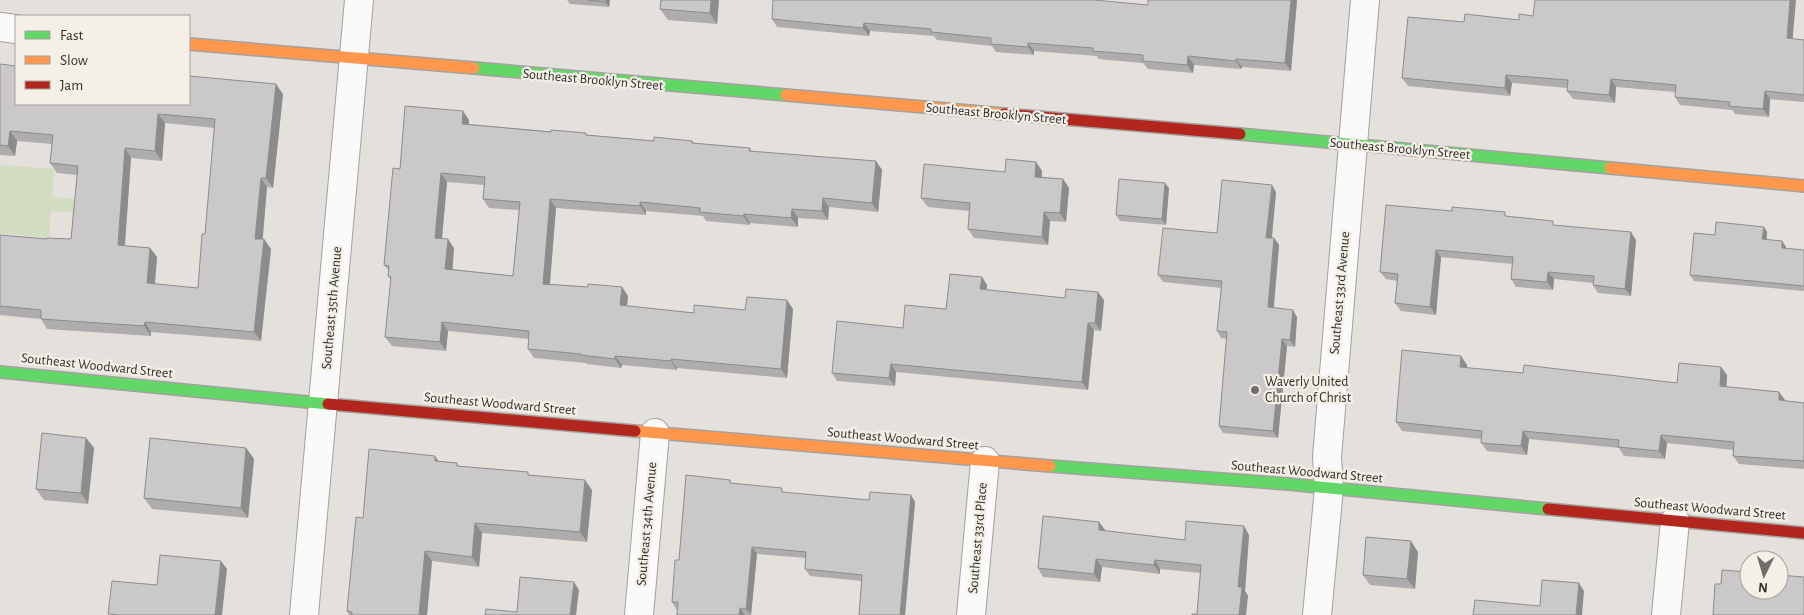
<svg xmlns="http://www.w3.org/2000/svg" width="1804" height="615" font-family="'Alegreya Sans',sans-serif">
  <style>
    .green { fill: #d2dcbf }
    .lines { fill: none; stroke-linecap: round; stroke-linejoin: round }
    .street-casing { stroke: #a3a19e; stroke-width: 30 }
    .fast-casing { stroke: #a3a19e; stroke-width: 14 }
    .slow-casing { stroke: #a3a19e; stroke-width: 14 }
    .jam-casing { stroke: #a3a19e; stroke-width: 14 }
    .street { stroke: #fbfafa; stroke-width: 28 }
    .fast { stroke: #63d668; stroke-width: 11 }
    .slow { stroke: #ff974d; stroke-width: 11 }
    .jam { stroke: #b3261e; stroke-width: 11 }
    .wall { fill: #aeacac; fill-rule: evenodd }
    .shaded-wall { fill: #8d8c8c }
    .building { fill: #cac8c8; stroke: #8d8c8c; fill-rule: evenodd }
    .poi-dot { fill: #706d6a; stroke: #f4efe7; stroke-width: 2 }
    .labels { text-anchor: middle; dominant-baseline: central; stroke-width: 4.5; stroke-linejoin: round; paint-order: stroke }
    .street-label { font-size: 14px; fill: #312f2c; stroke: #f4efe7 }
    .poi-label { font-size: 14px; fill: #312f2c; stroke: #f4efe7; text-anchor: start }
  </style>
  <rect width="100%" height="100%" fill="#e4e1dd"/>
  <path class="green" d="M0,165L54,169L52,197L84,200L83,213L51,211L49,238L0,233Z"/>
  <g class="lines">
    <defs>
      <g id="street">
        <path d="M0,27L16,29"/>
        <path d="M304,615L359,0"/>
        <path d="M639,615L655,433"/>
        <path d="M971,615L985,461"/>
        <path d="M1317,615L1329,488L1327,457L1365,0"/>
        <path d="M1666,615L1675,521"/>
      </g>
      <g id="fast">
        <path d="M474,68L786,95"/>
        <path d="M1240,134L1610,168"/>
        <path d="M0,372L328,404"/>
        <path d="M1050,466L1288,484L1548,509"/>
      </g>
      <g id="slow">
        <path d="M189,44L474,68"/>
        <path d="M786,95L1004,114"/>
        <path d="M1610,168L1804,186"/>
        <path d="M635,431L1050,466"/>
      </g>
      <g id="jam">
        <path d="M1004,114L1240,134"/>
        <path d="M328,404L635,431"/>
        <path d="M1548,509L1804,533"/>
      </g>
    </defs>
    <use href="#street" class="street-casing"/>
    <use href="#fast" class="fast-casing"/>
    <use href="#slow" class="slow-casing"/>
    <use href="#jam" class="jam-casing"/>
    <use href="#street" class="street"/>
    <use href="#fast" class="fast"/>
    <use href="#slow" class="slow"/>
    <use href="#jam" class="jam"/>
  </g>
  <g class="wall">
    <path d="M567,0H610L609,7L570,4Z"/>
    <path d="M661,0H719L717,24L668,20L660,9Z"/>
    <path d="M1297,0L1291,71L1242,67L1241,69L1194,65L1193,73L1148,69L1143,63L1098,59L1097,56L1034,51V55L996,52L992,46L937,40L934,36L870,31L869,36L777,27L772,19L1148,5Z"/>
    <path d="M1519,20L1804,40V102L1770,99L1769,117L1735,114L1732,110L1680,105L1675,97V92L1616,87L1615,103L1573,99L1567,91V88L1512,83L1510,96L1408,86L1402,78L1464,22Z"/>
    <path d="M0,64L16,104L283,94L273,188L267,187L262,239L271,249L261,341L151,332V336L47,329L41,319L0,315V235L47,239H71L77,175L57,173L50,163L52,144L17,141L15,156L0,155ZM165,123L215,128L205,234L198,288L155,284L157,257L150,248L125,246L131,158L162,161Z"/>
    <path d="M463,111L469,120V124L654,141H692L694,143L750,148L752,152L876,161L882,170L878,212L829,207L828,220L798,218V227L750,223V225L706,221L703,216L646,211V215L556,208L550,284L588,287H622L628,296L627,306L694,313L745,310L793,309L787,378L677,368V370L622,365L621,368L587,364L586,363L534,358L528,349L529,339L448,331L446,351L392,346L385,337L391,280L388,276L389,271L384,265L400,169ZM447,182L484,185L483,199L489,208L519,210L513,276L452,269L454,248L442,239Z"/>
    <path d="M1036,162L1042,171V177L1063,179L1069,188L1066,222L1050,221L1048,245L974,238L968,229L969,211L928,207L921,198Z"/>
    <path d="M1169,188L1166,225L1120,221L1116,215Z"/>
    <path d="M1276,192L1272,238H1274L1279,245L1274,308L1297,317L1295,347L1287,346L1278,438L1223,433L1219,426L1227,339L1221,338L1217,331L1221,288L1163,282L1158,275L1217,233Z"/>
    <path d="M1508,217L1636,240L1631,296L1598,293L1593,285V283L1554,279L1553,290L1516,287L1511,279L1512,264L1441,257L1436,315L1401,311L1395,303L1397,281L1386,279L1380,272Z"/>
    <path d="M1764,227L1767,232V240L1782,241L1786,247V248L1804,250V291L1694,281L1690,275L1715,235Z"/>
    <path d="M982,277L987,285V290L1065,298L1104,300L1101,331L1094,330L1088,390L896,372L895,386L837,381L832,373L903,328L946,309Z"/>
    <path d="M1461,356L1467,365V368L1523,373L1677,383L1721,367L1727,375L1726,387L1779,392L1785,401L1804,403V469L1739,464L1733,456L1734,450L1667,443L1665,459L1624,456L1619,448L1529,439L1527,455L1487,451L1481,443V439L1402,431L1396,422Z"/>
    <path d="M86,438L94,448L88,504L44,500L36,489Z"/>
    <path d="M246,448L254,459L248,518L152,509L144,498Z"/>
    <path d="M439,461L457,463L459,466L531,475L592,490L587,542L482,533L479,567L432,561L427,615H349L347,611L363,518Z"/>
    <path d="M733,484L786,493L869,500L911,495L915,502L905,615H859L862,581L810,576L805,569L806,558L757,554L751,615H677L678,609H676L672,602L679,560Z"/>
    <path d="M1099,522L1105,530V531L1185,540L1249,535L1245,591L1248,596L1197,614L1201,573L1160,569V574L1102,567L1100,582L1043,577L1038,568Z"/>
    <path d="M1418,552L1415,589L1370,585L1363,575Z"/>
  </g>
  <g class="shaded-wall">
    <path d="M606,0H610L609,7L605,2Z"/>
    <path d="M711,0H719L717,24L710,13Z"/>
    <path d="M1291,0H1297L1291,71L1285,63Z"/>
    <path d="M1790,0H1796L1792,46L1787,38Z"/>
    <path d="M864,23L870,31L869,36L863,28Z"/>
    <path d="M1028,43L1034,51V55L1028,47Z"/>
    <path d="M1188,56L1194,65L1193,73L1187,65Z"/>
    <path d="M1236,59L1242,67L1241,69L1236,61Z"/>
    <path d="M1506,75L1512,83L1510,96L1505,88Z"/>
    <path d="M1611,79L1616,87L1615,103L1609,95Z"/>
    <path d="M276,84L283,94L273,188L266,178Z"/>
    <path d="M1765,91L1770,99L1769,117L1763,109Z"/>
    <path d="M463,111L469,120L468,133L462,124Z"/>
    <path d="M158,114L165,123L162,161L155,151Z"/>
    <path d="M10,131L17,141L15,156L8,146Z"/>
    <path d="M125,148L131,158L124,255L118,245Z"/>
    <path d="M876,161L882,170L878,212L872,203Z"/>
    <path d="M1036,162L1042,171L1041,185L1035,177Z"/>
    <path d="M441,173L447,182L441,247L435,238Z"/>
    <path d="M261,178L267,187L262,248L255,239Z"/>
    <path d="M1063,179L1069,188L1066,222L1060,213Z"/>
    <path d="M1165,183L1169,188L1166,225L1162,219Z"/>
    <path d="M1272,185L1276,192L1271,244L1266,238Z"/>
    <path d="M823,198L829,207L828,220L822,211Z"/>
    <path d="M550,199L556,208L549,293L543,284Z"/>
    <path d="M640,202L646,211V215L640,206Z"/>
    <path d="M792,209L798,218V227L791,218Z"/>
    <path d="M1044,212L1050,221L1048,245L1042,237Z"/>
    <path d="M744,214L750,223V225L743,216Z"/>
    <path d="M1764,227L1767,232L1766,245L1762,239Z"/>
    <path d="M1631,232L1636,240L1631,296L1625,289Z"/>
    <path d="M1274,238L1279,245L1273,314L1268,307Z"/>
    <path d="M264,239L271,249L261,341L254,332Z"/>
    <path d="M448,239L454,248L452,278L445,269Z"/>
    <path d="M1782,241L1786,247L1785,253L1782,248Z"/>
    <path d="M150,248L157,257L154,293L147,283Z"/>
    <path d="M1436,250L1441,257L1436,315L1430,307Z"/>
    <path d="M1548,272L1554,279L1553,290L1547,282Z"/>
    <path d="M982,277L987,285L986,297L980,289Z"/>
    <path d="M622,287L628,296L626,314L620,305Z"/>
    <path d="M1098,292L1104,300L1101,331L1095,323Z"/>
    <path d="M787,300L793,309L787,378L781,369Z"/>
    <path d="M1293,310L1297,317L1295,347L1290,340Z"/>
    <path d="M145,322L151,332V336L144,326Z"/>
    <path d="M442,322L448,331L446,351L440,342Z"/>
    <path d="M1088,323L1094,330L1088,390L1082,382Z"/>
    <path d="M1282,339L1287,346L1278,438L1273,431Z"/>
    <path d="M615,356L622,365L621,368L615,359Z"/>
    <path d="M1461,356L1467,365L1466,376L1460,367Z"/>
    <path d="M671,359L677,368V370L671,361Z"/>
    <path d="M891,364L896,372L895,386L889,378Z"/>
    <path d="M1721,367L1727,375L1726,395L1720,386Z"/>
    <path d="M1779,392L1785,400V409L1779,400Z"/>
    <path d="M1523,431L1529,439L1527,455L1521,446Z"/>
    <path d="M1661,435L1667,443L1665,459L1659,451Z"/>
    <path d="M86,438L94,448L88,504L81,493Z"/>
    <path d="M246,448L254,459L248,518L241,508Z"/>
    <path d="M435,456L442,466L435,461Z"/>
    <path d="M585,480L592,490L587,542L580,532Z"/>
    <path d="M911,495L915,502L905,615H900Z"/>
    <path d="M1099,522L1105,530L1104,539L1099,530Z"/>
    <path d="M475,523L482,533L479,567L472,557Z"/>
    <path d="M1244,526L1249,535L1245,591L1248,596L1246,615H1239L1238,587Z"/>
    <path d="M1411,541L1418,552L1415,589L1407,579Z"/>
    <path d="M752,547L757,554L751,615L746,609Z"/>
    <path d="M425,551L432,561L427,615H419Z"/>
    <path d="M1096,559L1102,567L1100,582L1094,574Z"/>
    <path d="M1155,560L1160,569V574L1154,565Z"/>
    <path d="M221,561L227,569L222,615H215Z"/>
    <path d="M574,582L579,590L576,615H570Z"/>
    <path d="M1579,583L1584,591L1582,615H1576Z"/>
    <path d="M740,608L745,615H739Z"/>
  </g>
  <g class="building">
    <path d="M588,0H606L605,2Z"/>
    <path d="M661,0H711L710,13L660,9Z"/>
    <path d="M773,0H1094L1148,5V0H1291L1285,63L1236,59V61L1188,56L1187,65L1143,61V55L1093,51V48L1028,43V47L991,44V38L931,32V29L864,23L863,28L772,19Z"/>
    <path d="M1535,0H1790L1787,38L1804,40V95L1765,91L1763,109L1729,106L1730,102L1675,97L1676,85L1611,79L1609,95L1567,91L1568,80L1506,75L1505,88L1402,78L1408,17L1464,22L1465,14L1519,20V14L1533,16Z"/>
    <path d="M0,64L16,66V104H189V76L276,84L266,178H261L255,239H264L254,332L145,322L144,326L41,319V310L0,306V235L47,239V238L71,239L78,166L50,163L53,135L10,131L8,146L0,145ZM158,114L215,119L205,234H202L198,288L147,283L150,248L118,245L125,148L155,151Z"/>
    <path d="M405,106L463,111L462,124L551,132V130L586,133V135L654,141V137L692,141V143L750,148L749,151L876,161L872,203L823,198L822,211L792,209L791,218L744,214L743,216L700,212V208L640,202V206L550,199L543,284L588,287V284L622,287L620,305L694,313V305L745,310L747,297L787,300L781,369L671,359V361L615,356V359L581,355V354L528,349L529,331L442,322L440,342L385,337L391,277L388,276L389,266L384,265L393,168L400,169ZM441,173L485,177L483,199L520,202L513,276L445,269L448,239L435,238Z"/>
    <path d="M1006,159L1036,162L1035,177L1063,179L1060,213L1044,212L1042,237L968,229L970,203L921,198L924,164L1005,172Z"/>
    <path d="M1119,179L1165,183L1162,219L1116,215Z"/>
    <path d="M1222,180L1272,185L1266,238H1274L1268,307L1293,310L1290,340L1282,339L1273,431L1219,426L1227,332L1217,331L1222,281L1158,275L1163,228L1217,233Z"/>
    <path d="M1386,205L1452,211V207L1505,212V216L1553,221V225L1631,232L1625,289L1593,285L1594,276L1548,272L1547,282L1511,279L1513,257L1436,250L1430,307L1395,303L1398,274L1380,272Z"/>
    <path d="M1716,222L1764,227L1762,239L1782,241V248L1804,250V286L1690,275L1694,233L1715,235Z"/>
    <path d="M950,274L982,277L980,289L1065,298L1066,289L1098,292L1095,323H1088L1082,382L891,364L889,378L832,373L837,321L903,328L905,305L946,309Z"/>
    <path d="M1402,350L1461,356L1460,367L1523,373L1524,365L1677,383L1679,363L1721,367L1720,386L1779,392V400L1804,403V461L1733,456L1734,442L1661,435L1659,451L1618,447L1619,440L1523,431L1521,446L1481,443L1482,431L1396,422Z"/>
    <path d="M42,433L86,438L81,493L36,489Z"/>
    <path d="M150,438L246,448L241,508L144,498Z"/>
    <path d="M369,449L435,456V461L457,463V466L528,472V475L585,480L580,532L475,523L472,557L425,551L419,615H352V612L347,611L356,517L363,518Z"/>
    <path d="M686,475L730,480V483L782,488V492L869,500L870,492L911,495L900,615H859L862,575L805,569L806,552L752,547L746,609L740,608L739,615H677L678,602H672L675,560H679Z"/>
    <path d="M1043,516L1099,522V530L1185,540L1186,521L1244,526L1238,587H1242L1239,615H1192V614H1197L1201,565L1155,560L1154,565L1096,559L1094,574L1038,568Z"/>
    <path d="M1366,537L1411,541L1407,579L1363,575Z"/>
    <path d="M160,555L221,561L215,615H119L108,614L112,581L157,585Z"/>
    <path d="M1722,570L1749,572V590H1779V575L1804,577V615H1713L1715,584H1721Z"/>
    <path d="M520,577L574,582L570,615H485L486,609L517,612Z"/>
    <path d="M1542,580L1579,583L1576,615H1473L1475,600L1540,606Z"/>
  </g>
  <circle class="poi-dot" cx="1255" cy="390" r="5"/>
  <g class="labels">
    <g class="street-label">
      <text transform="translate(593 80) rotate(5)">Southeast Brooklyn Street</text>
      <text transform="translate(996 114) rotate(5)">Southeast Brooklyn Street</text>
      <text transform="translate(1400 149) rotate(5)">Southeast Brooklyn Street</text>
      <text transform="translate(1340 293) rotate(-85)">Southeast 33rd Avenue</text>
      <text transform="translate(332 308) rotate(-85)">Southeast 35th Avenue</text>
      <text transform="translate(97 366) rotate(6)">Southeast Woodward Street</text>
      <text transform="translate(500 404) rotate(5)">Southeast Woodward Street</text>
      <text transform="translate(903 439) rotate(5)">Southeast Woodward Street</text>
      <text transform="translate(1307 472) rotate(5)">Southeast Woodward Street</text>
      <text transform="translate(1710 509) rotate(5)">Southeast Woodward Street</text>
      <text transform="translate(647 524) rotate(-85)">Southeast 34th Avenue</text>
      <text transform="translate(978 538) rotate(-85)">Southeast 33rd Place</text>
    </g>
    <g class="poi-label">
      <text x="1265" y="382">Waverly United<tspan x="1265" dy="16">Church of Christ</tspan></text>
    </g>
  </g>
  <rect x="15" y="15" width="175" height="90" fill="#f4efe7" stroke="#a6a29c"/>
  <rect x="25" y="31" width="25" height="8" fill="#63d668" stroke="#a6a29c"/>
  <text x="60" y="40" font-size="15" fill="#312f2c">Fast</text>
  <rect x="25" y="56" width="25" height="8" fill="#ff974d" stroke="#a6a29c"/>
  <text x="60" y="65" font-size="15" fill="#312f2c">Slow</text>
  <rect x="25" y="81" width="25" height="8" fill="#b3261e" stroke="#a6a29c"/>
  <text x="60" y="90" font-size="15" fill="#312f2c">Jam</text>
  <g transform="translate(1764 575) rotate(185)"><circle r="24" fill="#f4efe7" stroke="#a6a29c"/>
  <path d="M0-4L9 19L0 12L-9 19Z" fill="#706d6a"/>
  <text y="-8" font-size="14" font-weight="bold" text-anchor="middle" fill="#312f2c">N</text>
  </g>
</svg>
